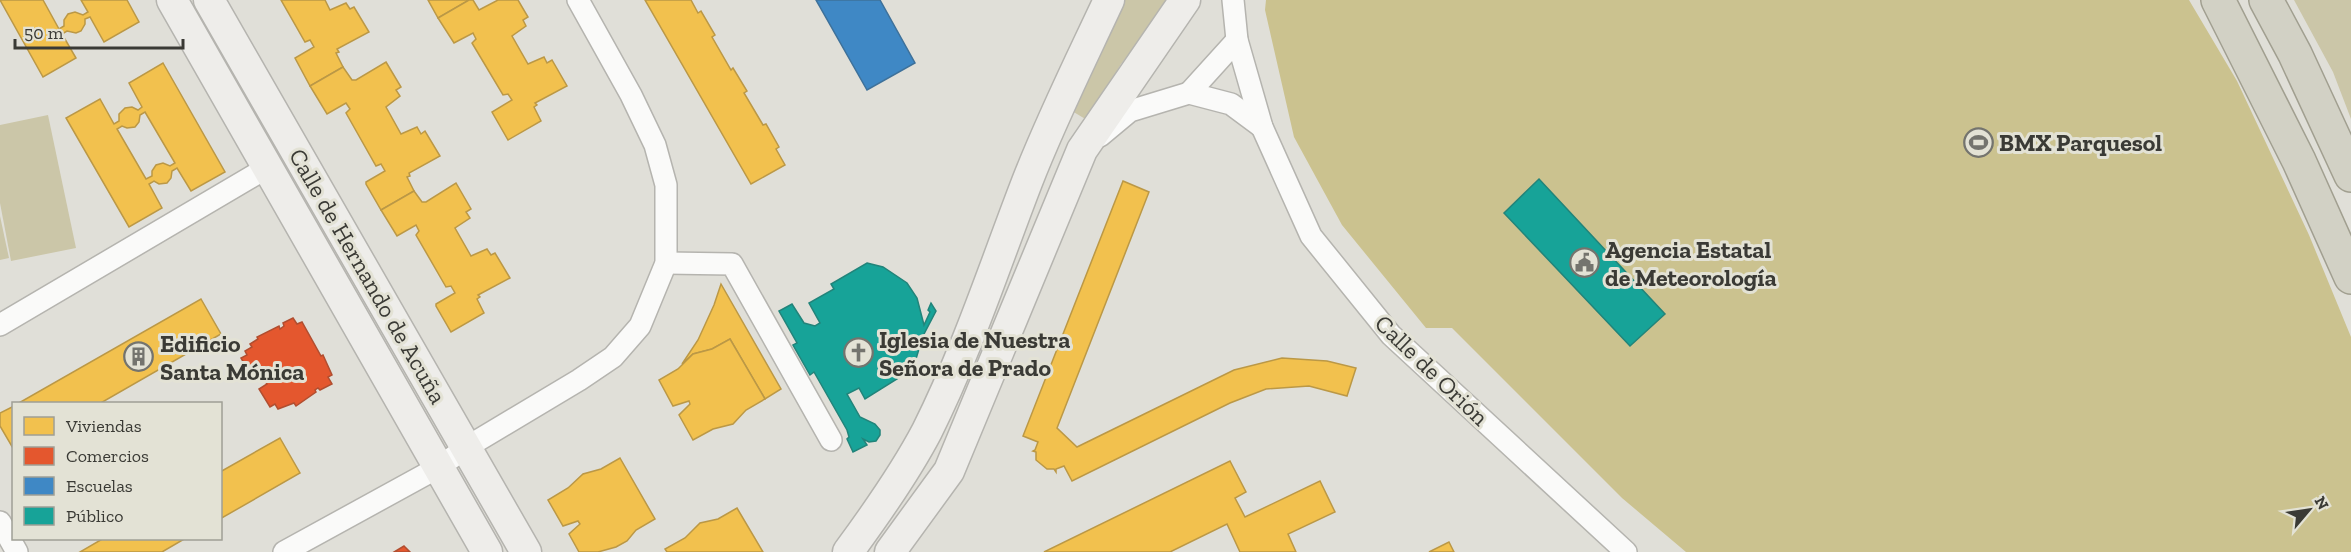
<svg xmlns="http://www.w3.org/2000/svg" width="2351" height="552" font-family="'Zilla Slab',serif">
  <style>
    .green { fill: #cbc6a8 }
    .forest { fill: #cbc28f }
    .homes { fill: #f2c14e; stroke: #bb9846; stroke-width: 1.5; fill-rule: evenodd }
    .shops { fill: #e4572e; stroke: #b14e30; stroke-width: 1.5 }
    .schools { fill: #3f88c5; stroke: #3e719a; stroke-width: 1.5 }
    .public { fill: #17a398; stroke: #22847a; stroke-width: 1.5 }
    .lines { fill: none; stroke-linecap: round; stroke-linejoin: round }
    .street-casing { stroke: #b5b4af; stroke-width: 24 }
    .secondary-casing { stroke: #b5b4af; stroke-width: 33 }
    .highway-casing { stroke: #a19f90; stroke-width: 36 }
    .street { stroke: #fafaf9; stroke-width: 21 }
    .secondary { stroke: #eeedea; stroke-width: 30 }
    .highway { stroke: #d2d1c5; stroke-width: 33 }
    .labels { text-anchor: middle; dominant-baseline: central; stroke-width: 6; stroke-linejoin: round; paint-order: stroke }
    .poi-label { font-size: 24px; font-weight: bold; fill: #3a3a35; stroke: #e3e2d5; text-anchor: start }
    .street-label { font-size: 24px; fill: #3a3a35; stroke: #e3e2d5 }
  </style>
  <rect width="100%" height="100%" fill="#e0dfd8"/>
  <g class="green">
    <path d="M1121,0H1171L1121,64L1087,120L1072,111Z"/>
    <path d="M2294,0H2351V119L2333,72Z"/>
    <path d="M48,115L76,248L11,261L0,203V125Z"/>
    <path d="M0,216L9,258L0,260Z"/>
  </g>
  <path class="forest" d="M1266,0H2189L2237,81L2309,235L2351,337V552H1686L1622,498L1452,328H1426L1342,225L1294,137L1265,10Z"/>
  <g class="homes">
    <path d="M0,0H43L59,29L64,26V20L68,14L75,12L83,15L88,12L81,0H127L139,22L104,42L90,17L85,19V24L81,31L76,33L67,31L62,34L76,58L43,77Z"/>
    <path d="M281,0H325L330,10L346,3L350,9L354,7L369,32L337,49L339,52L336,53L343,67L310,86L295,58L314,47L310,40L305,42Z"/>
    <path d="M428,0H469L438,18Z"/>
    <path d="M469,0H473L479,10L498,0H518L528,17L523,20L526,26L512,36L528,64L544,57L547,63L552,60L567,86L535,103L537,105L534,107L541,121L508,140L492,112L512,100L508,94L503,95L472,43L476,39L473,33L454,43L438,18Z"/>
    <path d="M645,0H691L698,13L701,11L715,35L712,37L731,70L733,68L747,91L744,93L763,125L766,124L779,147L776,149L785,165L751,184Z"/>
    <path d="M386,62L401,87L396,90L400,96L386,107L401,134L417,127L421,134L425,131L440,156L409,173L410,176L407,177L414,191L381,210L366,184V182L385,171L381,164L376,166L346,113L350,109L346,103L327,114L310,86L343,67L352,80H356Z"/>
    <path d="M163,63L225,172L191,191L177,168L172,171L171,178L167,183L159,184L154,181L149,184L162,208L129,227L66,118L100,99L114,124L119,121V114L125,108L132,107L138,110L142,107L129,83ZM145,112L175,163L170,166L163,163L156,165L152,171V176L146,179L117,129L122,126L127,128L135,127L139,122L140,115Z"/>
    <path d="M1123,181L1149,192L1057,428L1077,447L1234,370L1282,358L1327,361L1356,368L1347,396L1309,386L1266,389L1230,403L1072,481L1064,466L1056,469V472L1054,469H1047L1036,460V452L1033,451L1035,450L1038,442L1023,436Z"/>
    <path d="M456,183L471,209L466,212L470,218L455,228L471,256L487,249L491,255L495,253L510,278L478,295L480,297L477,299L484,313L451,332L436,306V304L455,293L451,286L446,287L416,235L419,231L416,225L397,236L381,210L414,191L422,202H426Z"/>
    <path d="M721,284L781,389L765,399L730,339L712,349L693,354L682,364L698,340L714,305Z"/>
    <path d="M201,299L221,334L99,404H17Z"/>
    <path d="M730,339L765,399L746,410L733,424L713,429L693,440L679,415L690,404L689,401L673,406L659,380L678,369L693,354L712,349Z"/>
    <path d="M14,406V450L0,426V413Z"/>
    <path d="M280,438L300,473L220,519V472Z"/>
    <path d="M620,458L655,519L636,530L627,541L616,547L598,552H579L569,534L580,524L578,521L563,526L548,500L568,488L583,474L601,469Z"/>
    <path d="M1230,461L1246,492L1235,498L1245,517L1320,481L1335,512L1288,534L1296,552H1240L1227,524L1170,552H1044Z"/>
    <path d="M737,508L763,552H667L665,549L685,538L700,523L718,519Z"/>
    <path d="M104,538H186L162,552H80Z"/>
    <path d="M1449,542L1454,552H1429Z"/>
  </g>
  <g class="shops">
    <path d="M293,318L297,324L302,322L321,356L323,355L332,375L328,377L332,384L320,390L318,388L315,390L316,392L296,406L294,403L278,409L275,404L270,407L259,389L267,384L260,372L252,377L241,358L247,355L245,351L252,347L250,344L258,339L257,337L279,326L280,329L284,326L283,323Z"/>
    <path d="M404,546L410,552H394Z"/>
  </g>
  <path class="schools" d="M816,0H880L915,63L867,90Z"/>
  <g class="public">
    <path d="M1539,179L1665,314L1630,346L1504,213Z"/>
    <path d="M867,263L883,267L907,283L917,298L924,325L930,312L928,310L931,303L936,311L923,336L916,359L905,374L865,399L859,388L847,394L860,417L875,424L880,430V435L876,441L869,442L863,439L867,445L853,452L847,439L849,437L847,430L814,372L810,375L793,345L797,343L779,311L792,304L804,323L815,326L820,323L809,303L834,289L831,284Z"/>
  </g>
  <g class="lines">
    <defs>
      <g id="street">
        <path d="M1233,0L1237,40L1262,127L1311,236L1391,335L1626,552"/>
        <path d="M1189,93L1237,40"/>
        <path d="M1100,136L1130,111L1189,93L1231,104L1262,127"/>
        <path d="M666,263L732,264L831,440"/>
        <path d="M0,325L268,167"/>
        <path d="M0,522L17,552"/>
        <path d="M284,552L439,467L467,447L579,380L613,357L640,326L666,263V185L655,145L631,95L578,0"/>
      </g>
      <g id="secondary">
        <path d="M172,0L487,552"/>
        <path d="M209,0L526,552"/>
        <path d="M848,552C876,514 905,473 927,431C967,351 995,265 1027,182C1051,120 1081,60 1109,0"/>
        <path d="M890,552L949,471L1082,150L1185,0"/>
      </g>
      <g id="highway">
        <path d="M2218,0L2299,161L2351,277"/>
        <path d="M2266,0L2295,54L2351,175"/>
      </g>
    </defs>
    <use href="#street" class="street-casing"/>
    <use href="#secondary" class="secondary-casing"/>
    <use href="#highway" class="highway-casing"/>
    <use href="#street" class="street"/>
    <use href="#secondary" class="secondary"/>
    <use href="#highway" class="highway"/>
  </g>
  <defs>
    <symbol id="stadium-ring" viewBox="-11 -11 22 22"><circle r="9.5" fill="#e3e2d5" stroke="#74746e" stroke-width="1.5"/><path d="M0-5a6.5 5 0 1 0 0 10a6.5 5 0 1 0 0-10ZM-3.5-1.8h7v3.6h-7Z" fill="#74746e"/></symbol>
    <symbol id="civic-ring" viewBox="-11 -11 22 22"><circle r="9.5" fill="#e3e2d5" stroke="#74746e" stroke-width="1.5"/><path d="M-.6-6.5H3V-4.5H.6V-3L4-1V1h2V6H-6V1h2V-1L-.6-3ZM-1.2 2.5V6h2.4V2.5Z" fill="#74746e"/></symbol>
    <symbol id="church-ring" viewBox="-11 -11 22 22"><circle r="9.5" fill="#e3e2d5" stroke="#74746e" stroke-width="1.5"/><path d="M-1.2-6h2.4v3.5h3.3v2.4h-3.3V6h-2.4V-.1h-3.3v-2.4h3.3Z" fill="#74746e"/></symbol>
    <symbol id="building-ring" viewBox="-11 -11 22 22"><circle r="9.5" fill="#e3e2d5" stroke="#74746e" stroke-width="1.5"/><path d="M-4-6H4V6H1V3H-1V6H-4ZM-2.5-4.3h1.7v1.8h-1.7ZM.8-4.3h1.7v1.8H.8ZM-2.5-1h1.7V.8h-1.7ZM.8-1h1.7V.8H.8Z" fill="#74746e"/></symbol>
  </defs>
  <g fill-rule="evenodd">
    <use href="#stadium-ring" x="1962" y="126" width="33" height="33"/>
    <use href="#civic-ring" x="1568" y="246" width="33" height="33"/>
    <use href="#church-ring" x="842" y="336" width="33" height="33"/>
    <use href="#building-ring" x="122" y="340" width="33" height="33"/>
  </g>
  <g class="labels">
    <g class="poi-label">
      <text x="1999" y="142">BMX Parquesol</text>
      <text x="1605" y="249">Agencia Estatal<tspan x="1605" dy="28">de Meteorología</tspan></text>
      <text x="879" y="339">Iglesia de Nuestra<tspan x="879" dy="28">Señora de Prado</tspan></text>
      <text x="160" y="343">Edificio<tspan x="160" dy="28">Santa Mónica</tspan></text>
    </g>
    <g class="street-label">
      <text transform="translate(368 276) rotate(60)">Calle de Hernando de Acuña</text>
      <text transform="translate(1432 370) rotate(44)">Calle de Orión</text>
    </g>
  </g>
  <rect x="12" y="402" width="210" height="138" fill="#e3e2d5" stroke="#9f9f95" stroke-width="1.5"/>
  <rect x="24" y="417" width="30" height="18" fill="#f2c14e" stroke="#9f9f95" stroke-width="1.5"/>
  <text x="66" y="432" font-size="18" fill="#3a3a35">Viviendas</text>
  <rect x="24" y="447" width="30" height="18" fill="#e4572e" stroke="#9f9f95" stroke-width="1.5"/>
  <text x="66" y="462" font-size="18" fill="#3a3a35">Comercios</text>
  <rect x="24" y="477" width="30" height="18" fill="#3f88c5" stroke="#9f9f95" stroke-width="1.5"/>
  <text x="66" y="492" font-size="18" fill="#3a3a35">Escuelas</text>
  <rect x="24" y="507" width="30" height="18" fill="#17a398" stroke="#9f9f95" stroke-width="1.5"/>
  <text x="66" y="522" font-size="18" fill="#3a3a35">Público</text>
  <g transform="translate(2309 510) rotate(61)" stroke="#e3e2d5" stroke-width="4.5" paint-order="stroke">
  <path d="M0-4.5L10 22L0 15L-10 22Z" fill="#3a3a35"/>
  <text y="-9" font-size="16" font-weight="bold" text-anchor="middle" fill="#3a3a35">N</text>
  </g>
  <path d="M15 39v9h168v-9" fill="none" stroke="#3a3a35" stroke-width="3"/>
  <text x="24" y="39" font-size="18" fill="#3a3a35" stroke="#e3e2d5" stroke-width="4.5" paint-order="stroke">50 m</text>
</svg>
